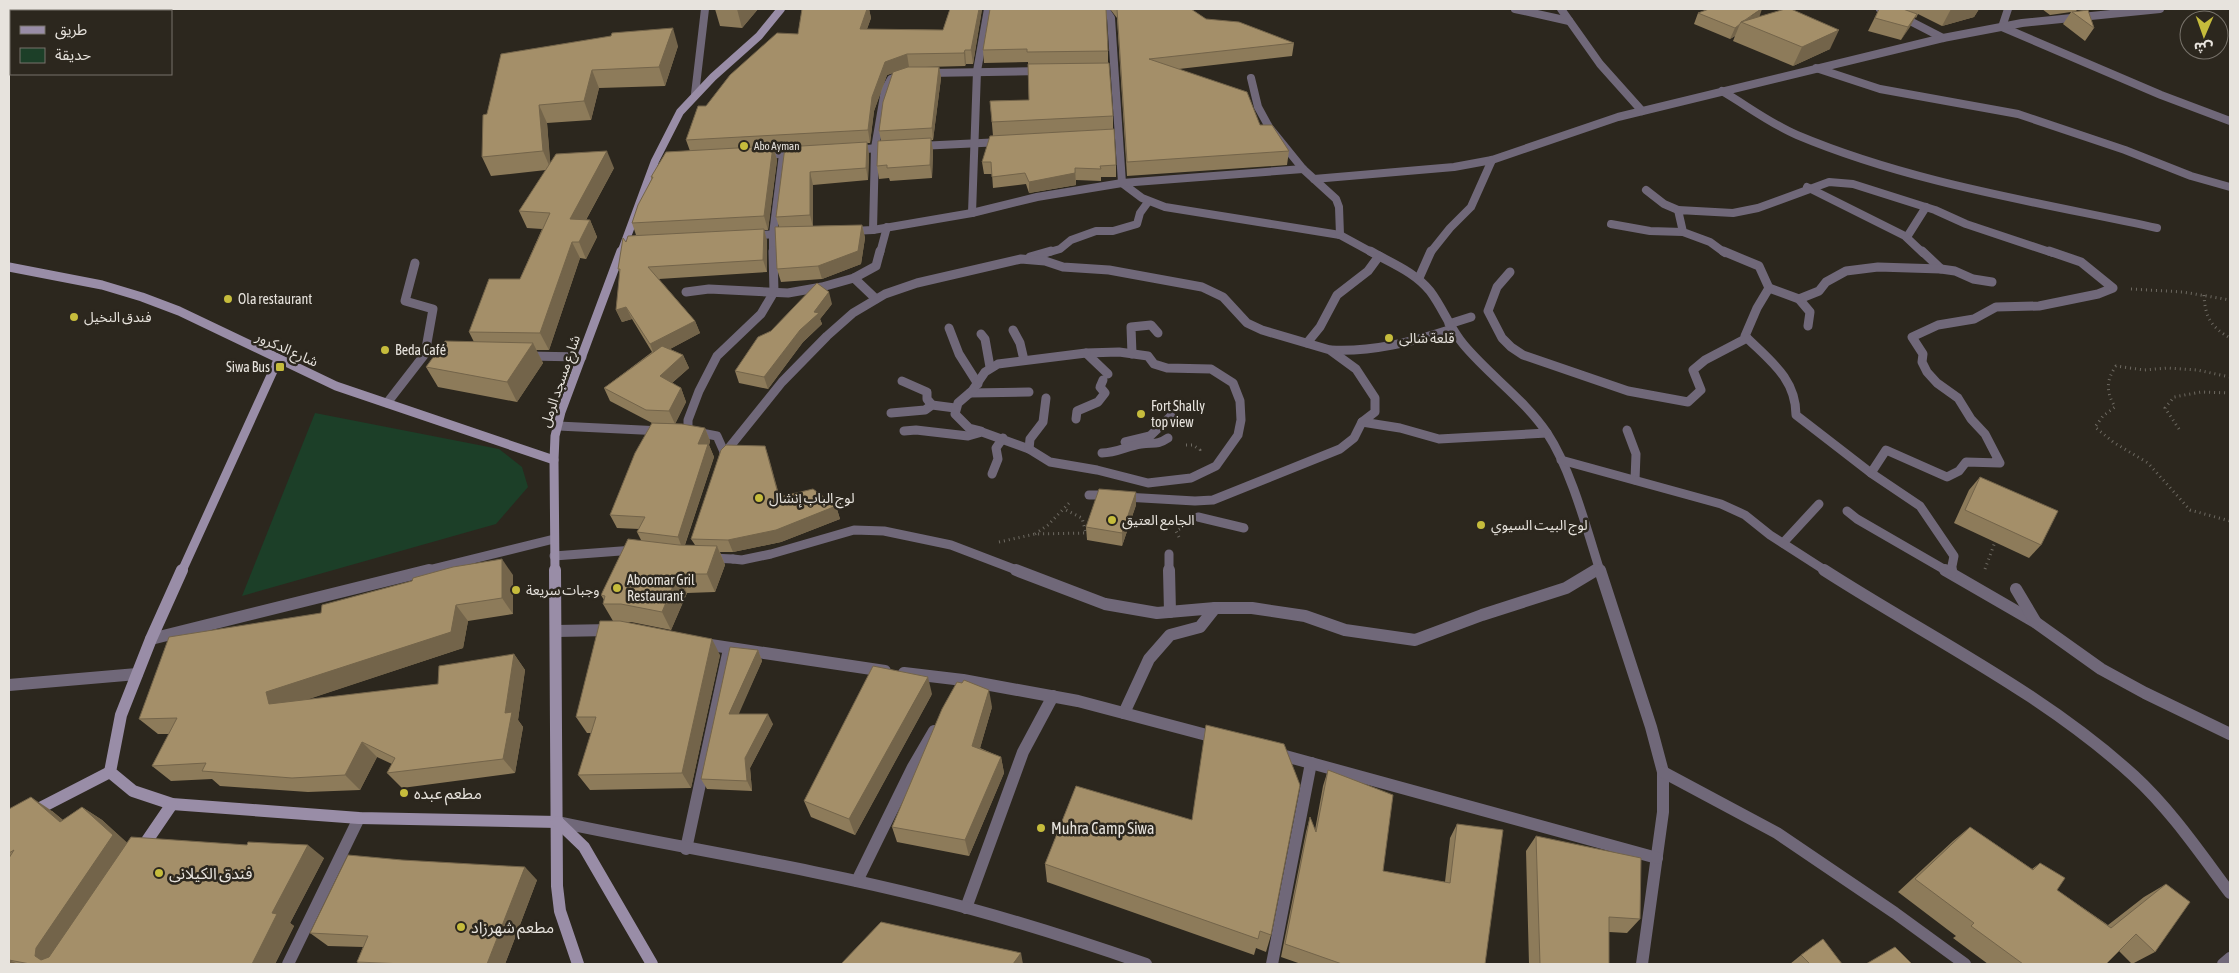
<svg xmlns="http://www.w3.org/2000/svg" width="2239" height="973" font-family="'Asap Condensed','Noto Sans Arabic',sans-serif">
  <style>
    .green { fill: #1c3f28 }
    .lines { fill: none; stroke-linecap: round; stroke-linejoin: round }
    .path { stroke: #6d6961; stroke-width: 3; stroke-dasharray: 1 4; stroke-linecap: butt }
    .lane-far2 { stroke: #706879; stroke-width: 8 }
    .lane-far1 { stroke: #706879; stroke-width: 9 }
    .lane { stroke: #706879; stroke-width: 12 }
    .street-far2 { stroke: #706879; stroke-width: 8 }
    .street-far1 { stroke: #706879; stroke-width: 9 }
    .street { stroke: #706879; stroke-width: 12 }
    .secondary-far2 { stroke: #998da7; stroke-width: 8 }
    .secondary-far1 { stroke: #998da7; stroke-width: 9 }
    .secondary { stroke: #998da7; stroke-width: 12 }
    .wall { fill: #8d7b5a }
    .shaded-wall { fill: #73644a }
    .building { fill: #a48f69; stroke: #73644a }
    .poi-dot { fill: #c6bc3c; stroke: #2c271e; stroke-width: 2 }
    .labels { text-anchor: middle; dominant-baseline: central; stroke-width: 5; stroke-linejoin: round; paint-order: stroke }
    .far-poi-label { font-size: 11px; fill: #e7e3dd; stroke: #2c271e; text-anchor: start }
    .poi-label { font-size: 14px; fill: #e7e3dd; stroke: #2c271e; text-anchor: start }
    .street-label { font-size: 14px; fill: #e7e3dd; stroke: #2c271e }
    .near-poi-label { font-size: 16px; fill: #e7e3dd; stroke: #2c271e; text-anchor: start }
  </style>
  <rect width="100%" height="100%" fill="#2c271e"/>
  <path class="green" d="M315,413L499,449L522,467L528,487L496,524L242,596Z"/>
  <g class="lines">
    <g class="path">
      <path d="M2131,289L2183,292L2230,300"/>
      <path d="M2204,295C2205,317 2211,327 2230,338"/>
      <path d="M2230,377L2197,370L2168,368L2144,370L2116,366C2106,380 2106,392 2115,407L2103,416L2095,427L2113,442L2148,463L2190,510L2230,521"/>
      <path d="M2179,429L2165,408L2174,397L2201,392L2230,393"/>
      <path d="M1186,445H1193L1200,450L1198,453"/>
      <path d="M1035,534L1048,525L1071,501"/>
      <path d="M1179,537L1176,531L1183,527"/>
      <path d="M999,542L1035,534L1086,533L1082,518L1064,509"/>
      <path d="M1985,569L1995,542"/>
    </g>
    <g class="lane-far2">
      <path d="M1807,187L1905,236L1923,253"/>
      <path d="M1646,190L1664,204L1678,210"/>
      <path d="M1611,224L1650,231L1683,232"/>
      <path d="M1907,237L1926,207"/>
      <path d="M1046,253L1060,249L1071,240L1096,231H1113L1137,224L1140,213L1148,202"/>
      <path d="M1725,253L1710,242L1683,232L1678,210L1733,213L1758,208L1829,182L1853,184L1935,210L1966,224L2053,253"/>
    </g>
    <g class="lane-far1">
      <path d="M1723,251L1759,266L1769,288L1757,308L1745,336C1769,360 1796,378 1796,415L1871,473L1886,450L1947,477L1959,471L1966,462L2000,463L1985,434L1971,419L1958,398L1937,383L1927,372L1922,362L1923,354L1912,337L1938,325L1974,319L1996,307L2039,306L2098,294L2113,288L2081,262L2049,251"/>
      <path d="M1922,251L1941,269"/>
      <path d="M1030,257L1051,251"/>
      <path d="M1510,272L1497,287L1488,311L1502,338L1511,347L1523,355L1628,391L1688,402L1701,390L1693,370L1705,360L1747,338"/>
      <path d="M854,278L876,299"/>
      <path d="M1769,288L1799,299L1810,312L1808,326"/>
      <path d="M1799,299L1819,291L1826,282L1846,271L1878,267L1941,269L1955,271L1973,279L1992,282"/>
      <path d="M1449,324L1471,317"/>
      <path d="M949,328L959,354L978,384"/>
      <path d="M1013,330L1020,343L1024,360"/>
      <path d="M981,334L985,339L990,367"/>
      <path d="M1307,343L1320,327L1337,295L1368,271L1379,256"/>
      <path d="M1331,350C1373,352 1412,342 1452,329"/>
      <path d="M1132,354L1131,327L1151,325L1158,333"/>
      <path d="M528,356L582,357"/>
      <path d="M902,381L927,392V399L932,405"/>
      <path d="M970,393L1029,392"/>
      <path d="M891,413L925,410L932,405L955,408"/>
      <path d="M1076,419L1077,411L1098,402L1105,393L1100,387L1103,380"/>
      <path d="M1362,422L1400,428L1439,439L1547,433"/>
      <path d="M1627,430L1636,454L1635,480"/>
      <path d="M688,431V420L699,391L717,356L761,314L774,292"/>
      <path d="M904,431L916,430L968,436L982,432L1029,449L1050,462L1097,470L1148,483L1191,478L1216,466L1238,435L1241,420L1240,401L1233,383L1211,369L1167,368L1154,364L1148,356L1119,352L1086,353L1108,374"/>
      <path d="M981,431L969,428L955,414L958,403L972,391L985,372L998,364L1086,353"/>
      <path d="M1125,442L1150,436L1171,416"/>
      <path d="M1029,449L1030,439L1043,422L1046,398"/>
      <path d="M1102,453C1117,453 1127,446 1141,444C1154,442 1156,446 1168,438"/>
      <path d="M724,454L782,382L827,336L853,313L885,294L917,283L1021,259L1045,261L1063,267L1109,270L1202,287L1223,297L1247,323L1262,330L1330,350L1356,369L1375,398V412L1362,422L1354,438L1340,449L1213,500L1195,501L1125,497"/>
      <path d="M992,474L998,459L996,448L1003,438"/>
      <path d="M1089,495H1110"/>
      <path d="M1198,517L1244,528"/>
      <path d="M1783,543L1819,504"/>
      <path d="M1169,554V571"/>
      <path d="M733,559L742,560L771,554L854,530L884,531L951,545L1019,571"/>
      <path d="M1594,571L1598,569"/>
    </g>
    <g class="lane">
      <path d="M1016,570L1105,604L1157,613L1215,608H1252L1305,616L1345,630L1415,640L1482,615L1566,588L1596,570"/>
      <path d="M1169,570L1170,612"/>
      <path d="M1124,713L1149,659L1170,635L1200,627L1215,608"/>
      <path d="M686,849L729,649"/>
      <path d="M857,881L913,767L934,731"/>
      <path d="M966,908L1023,752L1053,696"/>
      <path d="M1272,964L1311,763"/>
    </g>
    <g class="street-far2">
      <path d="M1105,9L1111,18L1122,183L1142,198L1165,207L1340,235L1373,253"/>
      <path d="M1515,9L1569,21"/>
      <path d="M1561,9L1600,64L1642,111"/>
      <path d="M1880,9L1910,21L1943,38"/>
      <path d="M2008,9L2002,27L2161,95L2230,121"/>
      <path d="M1816,68L1880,89L2018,114L2125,150L2191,176L2230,187"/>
      <path d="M928,73L1041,71"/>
      <path d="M1251,78L1258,107L1269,127L1303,169L1336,199L1339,207L1340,235"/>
      <path d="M1722,91C1746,105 1771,124 1797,135C1911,183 2037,202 2157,228"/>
      <path d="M695,94L705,9"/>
      <path d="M919,146L1002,142"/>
      <path d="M854,150L890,147"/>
      <path d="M762,155L797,153"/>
      <path d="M1314,179L1454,167L1492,160L1618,117L1943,38L2022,23L2160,9"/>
      <path d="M972,213L977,71L988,9"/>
      <path d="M873,230L875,148L885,90L891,79L903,74"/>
      <path d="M851,231L873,230L972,213L1037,197L1122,183L1303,169"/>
      <path d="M754,235L789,234"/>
      <path d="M773,253V234L783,154"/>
      <path d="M880,253L887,227"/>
      <path d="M1430,253L1450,228L1471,207L1492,160"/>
    </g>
    <g class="street-far1">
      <path d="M773,251L774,292"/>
      <path d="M1370,251C1391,263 1415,272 1430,291C1443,308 1450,329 1464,345C1490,376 1525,400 1547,433C1571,469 1587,530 1600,571"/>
      <path d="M1419,278L1431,251"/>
      <path d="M686,292L709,289L788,293L822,287L854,278L876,266L880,251"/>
      <path d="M387,403L425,354L433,309L405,301L415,263"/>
      <path d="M558,426L662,431"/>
      <path d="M696,432L717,436L725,454"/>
      <path d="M1561,460L1721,504L1745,515L1770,535L1826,571"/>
      <path d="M1871,473L1920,506L1954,556L1951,571"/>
      <path d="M1847,511L1857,519L1947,571"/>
      <path d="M554,556L634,550"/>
      <path d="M711,558L733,559"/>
      <path d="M424,571L554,539"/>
    </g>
    <g class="street">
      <path d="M1600,570L1651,727L1663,772V812L1642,964"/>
      <path d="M1824,570C1928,637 2042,692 2134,776C2171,810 2200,853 2230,893"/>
      <path d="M1945,570L2035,622L2101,669L2145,693L2230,734"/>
      <path d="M1951,572V570"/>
      <path d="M2016,589L2035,621"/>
      <path d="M556,631L611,630"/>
      <path d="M151,639L429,570"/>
      <path d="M704,644L885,671"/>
      <path d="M904,673L963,680L1078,701L1218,738"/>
      <path d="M9,685L137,674"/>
      <path d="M1278,754L1657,858"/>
      <path d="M1663,772L1777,833L1895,913L1965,964"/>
      <path d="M558,822C681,848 806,867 929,898C1002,916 1074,939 1146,964"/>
      <path d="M288,964L359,818"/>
      <path d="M2223,964L2230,958"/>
    </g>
    <path class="secondary-far2" d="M621,253L655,161L680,112L713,77L759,36L781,9"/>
    <g class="secondary-far1">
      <path d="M9,267L102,285L142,297L179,311L336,386L554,460"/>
      <path d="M182,571L278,360"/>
      <path d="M555,571L554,460L555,436L561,412L621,251"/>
    </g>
    <g class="secondary">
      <path d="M182,570L151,639L121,715L110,772L133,791L172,804L359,818L558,822"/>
      <path d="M555,570L557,886L560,911L578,964"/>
      <path d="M558,822L584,847L652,964"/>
      <path d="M9,824L110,772"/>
      <path d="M142,848L172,804"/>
    </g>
  </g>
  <g class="wall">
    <path d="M715,9H758L742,28L720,26Z"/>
    <path d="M802,9H869L871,18L867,29L943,30L950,9H982L973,64H966L965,66L926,67H939L941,78L933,140H931L933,151L932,178L890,181L889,178L879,179L877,166L881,140L879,131L893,73L887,75L874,111L870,143H867L869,155L868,180L813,185V226L862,225L865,238L861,264L822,279L781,282L777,269L779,227L776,217L785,148L774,149L777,160L768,230H764L767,241V272L659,279L695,321L700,333L670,349L683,355L689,368L672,383L681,388L686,402L675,424L652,423L610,401L604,388L652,352L632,319L622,322L616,310L620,273L618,269L626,242L636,235L632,223L651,180V177L690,151L686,140L706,106L798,34Z"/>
    <path d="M990,9L1108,51V63L1113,116V130L1116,165V177H1101V181L1076,180V185L1029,193L1026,184L993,188L992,174H984L982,162L993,136L990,101L1029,100L1028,62L984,63L983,50Z"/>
    <path d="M1110,9H1191L1206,19L1294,43L1292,56L1179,69L1260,125L1289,151L1287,165L1127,176L1117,18Z"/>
    <path d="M1879,9H1979L1974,17L1942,26L1918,14L1916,18L1915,17L1901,40L1868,31Z"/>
    <path d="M2042,9H2078L2076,11L2094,28L2085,41L2063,24L2071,12L2050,15Z"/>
    <path d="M1698,13L1759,16L1830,49L1793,66L1733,41L1735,36L1730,39L1694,24Z"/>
    <path d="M678,46L665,86L599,88L591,120L547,123L550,163L614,168L586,220H590L597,237L586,259L580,258L549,350H536L543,363L517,402L438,387L426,367L474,342L469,332L520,279L542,229L527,228L519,211L546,170L491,176L482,157L487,114L501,54Z"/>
    <path d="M832,304L820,319L822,324L803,342L768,389L739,383L735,371Z"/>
    <path d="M705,428L710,441L709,445L714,457L685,545H695L691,539L765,446L779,497L836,506L840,519L781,542L733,552H720L725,565L715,592L687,593L671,630L631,622H626L720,655L691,788L590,790L578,775L592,733H587L576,717L613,621L603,604L604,600L601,595L641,540L637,532L639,529L617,528L610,515Z"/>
    <path d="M1980,477L2041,545L2029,558L1954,523L1969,490Z"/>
    <path d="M1136,505L1122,546L1087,540L1086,527Z"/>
    <path d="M513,575V614L468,621L463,648L305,700L438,684L514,654L525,670L518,720L523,727L515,773L402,788L387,773L392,764L377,757L360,790L308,792L220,786L212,779L171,781L152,766L169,734H158L139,719L321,613L412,581Z"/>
    <path d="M758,650L762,661L738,714L773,724L750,768L752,791L707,789L701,779Z"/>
    <path d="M932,694L855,835L811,817L804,801Z"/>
    <path d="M992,707L980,748L1001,757L1004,773L969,856L897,842L892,827Z"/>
    <path d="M1328,770L1383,871L1445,882L1450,838L1457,824L1485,964H1301L1281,957L1306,832L1310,817L1315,830L1323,786Z"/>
    <path d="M1076,786L1271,935L1266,952L1256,948L1254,955L1047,882L1045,864Z"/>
    <path d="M82,807L102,820L127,843L324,858L290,923L294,926L275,964H9V809L52,811L63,820Z"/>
    <path d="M1970,827L2032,869L2040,863L2057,890L2108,925L2144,897L2166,884L2155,952L2132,964L2119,951L2106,964H1988L1953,938L1956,936L1898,892L1953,841Z"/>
    <path d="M1536,836L1640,919L1627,933L1609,932V964H1529L1526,851Z"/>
    <path d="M537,880L505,964H360L357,962L363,947L328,946L310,933Z"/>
    <path d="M1801,955L1842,964H1790Z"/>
  </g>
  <g class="shaded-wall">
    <path d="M737,9H758L742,28Z"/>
    <path d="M867,9H869L871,18L862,42L860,29Z"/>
    <path d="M979,9H982L973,64L971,50Z"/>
    <path d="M1761,9H1762L1759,18L1743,22Z"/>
    <path d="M1951,9H1979L1974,17L1942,26Z"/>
    <path d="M1917,14L1910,27L1901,40L1908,27Z"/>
    <path d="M1740,24L1735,36L1730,39L1735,28Z"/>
    <path d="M673,28L678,46L665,86L659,67Z"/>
    <path d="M1839,30L1830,49L1793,66L1802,47Z"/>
    <path d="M965,50L966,64L965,66L964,53Z"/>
    <path d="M907,54L909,67L887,75L874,111L870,143L868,130L872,97L885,62Z"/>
    <path d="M939,67L941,78L933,140L932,128Z"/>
    <path d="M592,70L599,88L591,120L584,101Z"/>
    <path d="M539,105L547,123L551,170L543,151Z"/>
    <path d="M931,138L933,151L932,178L930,165Z"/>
    <path d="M867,142L869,155L868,180L866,168Z"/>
    <path d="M773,146L777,160L768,230L764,216Z"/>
    <path d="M607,151L614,168L577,236L570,219Z"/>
    <path d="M1075,168L1076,185L1029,193V182Z"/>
    <path d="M810,172L813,185V227L810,215Z"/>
    <path d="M590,220L597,237L586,259L579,242Z"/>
    <path d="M862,225L865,238L861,264L822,279L818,266Z"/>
    <path d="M764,229L767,241V272L763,260Z"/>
    <path d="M572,242L580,258L549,350L540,333Z"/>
    <path d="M829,292L832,304L820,319L822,324L803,342L768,389L764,377Z"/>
    <path d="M626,307L632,319L622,322L616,310Z"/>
    <path d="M695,321L700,333L655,357L650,344Z"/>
    <path d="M533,343L543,363L517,402L507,382Z"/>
    <path d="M683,355L689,368L665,389L660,376Z"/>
    <path d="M681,388L686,402L675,424L669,411Z"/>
    <path d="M705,428L710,441L709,445L714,457L683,550L678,537L698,444Z"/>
    <path d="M765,446L769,458L783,509L779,497Z"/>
    <path d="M1136,492V505L1122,546V533Z"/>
    <path d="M836,506L840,519L781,542L733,552L728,540Z"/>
    <path d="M717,546L725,565L715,592L707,574Z"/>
    <path d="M502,559L513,575V614L502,598Z"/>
    <path d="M678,574L687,593L671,630L662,612Z"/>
    <path d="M456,605L468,621L463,648L282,708L269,704L266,692Z"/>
    <path d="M712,639L720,655L691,788L682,773Z"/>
    <path d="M758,650L762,661L734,725L729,714Z"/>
    <path d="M514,654L525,670L518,720L523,727L515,773L503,759L505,713Z"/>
    <path d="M928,677L932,694L855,835L849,819Z"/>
    <path d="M989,690L992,707L976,762L972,746Z"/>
    <path d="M768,714L773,724L750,768L752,791L747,781L745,758Z"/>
    <path d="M362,742L377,757L360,790L345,775Z"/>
    <path d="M1001,757L1004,773L969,856L965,840Z"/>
    <path d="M31,797L52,811L80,835L60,822Z"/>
    <path d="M82,807L102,820L133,848L58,960H41L35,956L36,948Z"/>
    <path d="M308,845L324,858L290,923L294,926L275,964H252L272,913Z"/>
    <path d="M525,867L537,880L505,964H487Z"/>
    <path d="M1021,953L1023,964H1013Z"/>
    <path d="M9,960L18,964H9Z"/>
  </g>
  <g class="building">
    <path d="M802,9H867L860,29L943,30L950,9H979L971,50H965L964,53L907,54L885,62L872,97L868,130L686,140L698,106H706L730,75L777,33L798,34Z"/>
    <path d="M990,9H1106L1108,51L1027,52V49L983,50Z"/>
    <path d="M1117,9H1191L1206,19L1239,22L1294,43L1149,59L1247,92L1260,125H1272L1289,151L1127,162Z"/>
    <path d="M1709,9H1761L1745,20L1741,22L1740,24L1735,28L1698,13Z"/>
    <path d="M1785,9H1791L1839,30L1802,47L1741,22Z"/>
    <path d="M1879,9H1903L1917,14L1908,27L1875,18Z"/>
    <path d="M2088,10L2094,28L2072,12Z"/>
    <path d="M673,28L659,67L592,70L584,101L539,105L543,151L482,157L483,115L487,114L501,54L611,36L612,33Z"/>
    <path d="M1109,63L1113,116L992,122L990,101L1029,100L1028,64Z"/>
    <path d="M908,67H939L932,128L879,131L883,102L893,72Z"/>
    <path d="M1114,129L1116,165L1100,166L1101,169L1075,168V173L1029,182L1025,173L992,177L991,162H982L990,136Z"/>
    <path d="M931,138L930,165L887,168V165L877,166L878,141Z"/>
    <path d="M867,142L866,168L810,172V215L776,217L785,147Z"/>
    <path d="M773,146L764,216L632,223L638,205L653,177H651L666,152Z"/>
    <path d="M607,151L570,219L590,220L579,242H572L540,333L469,332L489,279H520L550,213L519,211L556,154Z"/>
    <path d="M862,225L858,251L818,266L777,269L775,227Z"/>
    <path d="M764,229L763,260L648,267L695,321L650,344L626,307L616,310L620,269H618L623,238L626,242L628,236Z"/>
    <path d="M817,283L829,292L814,312L819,313L800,330L764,377L735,371L758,337L771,331Z"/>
    <path d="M445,341L533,343L507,382L426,367Z"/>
    <path d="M662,346L683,355L660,376L681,388L669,411L646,410L604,388Z"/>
    <path d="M652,423L682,424L705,428L698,444H708L678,537L637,532L645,517L610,515L635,453Z"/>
    <path d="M726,445L765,446L779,497L813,489L836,506L776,530L728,540L691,539L721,450Z"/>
    <path d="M1980,477L2058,511L2041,545L1965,510Z"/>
    <path d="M1099,489L1136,492L1122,533L1086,527Z"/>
    <path d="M628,539L679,545L717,546L707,574H678L662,612L621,604H603L605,596L601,595Z"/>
    <path d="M502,559V598L456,605L451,632L266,692L269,704L438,684L439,666L514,654L505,713L512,712L503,759L387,773L395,758L362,742L345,775L292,778L202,771L206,763L152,766L177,718L139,719L169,637L321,613L322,605L412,581L413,578L453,567Z"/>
    <path d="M600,621H620L712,639L682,773L578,775L596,717H576Z"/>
    <path d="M730,647L758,650L729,714H768L745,758L747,781L701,779Z"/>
    <path d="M873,666L928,677L849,819L804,801Z"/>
    <path d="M964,680L989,690L972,746L1001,757L965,840L892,827L942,709L957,682L962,683Z"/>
    <path d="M1206,725L1284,744L1300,785L1271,935L1260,931L1258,939L1045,864L1076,786L1192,820Z"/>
    <path d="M1328,770L1393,795L1383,871L1450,883L1457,824L1503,830L1485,964H1342L1285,944L1310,817L1316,832Z"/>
    <path d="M31,797L60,822L82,807L113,835L36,948L35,956L41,960L49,957L131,837L247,845L248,842L308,845L272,913L277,914L252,964H30L9,960V858L14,850L9,853V809Z"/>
    <path d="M1970,827L2033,870L2040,863L2065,878L2057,890L2111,928L2166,884L2190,902L2155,952L2136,934L2106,964H2023L1971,926L1974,923L1915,879Z"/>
    <path d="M1536,836L1641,858L1640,919L1609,917V964H1540Z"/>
    <path d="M348,855L402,860L525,867L487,964H405L357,962L368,936L310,933Z"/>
    <path d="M881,922L1021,953L1013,964H841Z"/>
    <path d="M1823,939L1842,964H1810L1801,955Z"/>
    <path d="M1895,947L1912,964H1866Z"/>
  </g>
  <g class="poi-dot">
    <circle cx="744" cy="146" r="5"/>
    <circle cx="228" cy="299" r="5"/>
    <circle cx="74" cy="317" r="5"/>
    <circle cx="1389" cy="338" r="5"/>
    <circle cx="385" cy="350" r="5"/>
    <rect x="275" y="362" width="10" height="10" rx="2.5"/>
    <circle cx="1141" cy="414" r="5"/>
    <circle cx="759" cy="498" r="5"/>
    <circle cx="1112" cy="520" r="5"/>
    <circle cx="1481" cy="525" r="5"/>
    <circle cx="617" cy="588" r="5"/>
    <circle cx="516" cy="590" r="5"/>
    <circle cx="404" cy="793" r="5"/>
    <circle cx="1041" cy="828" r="5"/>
    <circle cx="159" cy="873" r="5"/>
    <circle cx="461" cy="927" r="5"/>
  </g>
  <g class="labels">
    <g class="far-poi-label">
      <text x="754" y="146">Abo Ayman</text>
    </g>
    <g class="poi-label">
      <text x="238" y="299">Ola restaurant</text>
      <text x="84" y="317">فندق النخيل</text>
      <text x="1399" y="338">قلعة شالى</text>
      <text x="395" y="350">Beda Café</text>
      <text x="270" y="367" text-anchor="end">Siwa Bus</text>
      <text x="1151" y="406">Fort Shally<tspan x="1151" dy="16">top view</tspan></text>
      <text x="769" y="498">لوج الباب إنشال</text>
      <text x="1122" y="520">الجامع العتيق</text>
      <text x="1491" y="525">لوج البيت السيوي</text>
      <text x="627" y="580">Aboomar Gril<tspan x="627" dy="16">Restaurant</tspan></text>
      <text x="526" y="590">وجبات سريعة</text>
    </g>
    <g class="street-label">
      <text transform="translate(287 349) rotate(24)">شارع الدكرور</text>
      <text transform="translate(560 381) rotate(-71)">شارع مسجد الرمل</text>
    </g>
    <g class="near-poi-label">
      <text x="414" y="793">مطعم عبده</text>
      <text x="1051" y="828">Muhra Camp Siwa</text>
      <text x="169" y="873">فندق الكيلانى</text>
      <text x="471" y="927">مطعم شهرزاد</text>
    </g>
  </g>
  <rect width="2239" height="973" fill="none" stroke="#e7e3dd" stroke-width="20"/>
  <rect x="10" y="10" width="162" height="65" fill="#2c271e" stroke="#77726a"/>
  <rect x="20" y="26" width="25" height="8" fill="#998da7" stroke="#77726a"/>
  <text x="55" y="35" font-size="15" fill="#e7e3dd">طريق</text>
  <rect x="20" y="48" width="25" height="15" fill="#1c3f28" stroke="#77726a"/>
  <text x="55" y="60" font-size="15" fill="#e7e3dd">حديقة</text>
  <g transform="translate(2204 35) rotate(182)"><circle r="24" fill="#2c271e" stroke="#77726a"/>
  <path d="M0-4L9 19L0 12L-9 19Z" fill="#c6bc3c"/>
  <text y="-8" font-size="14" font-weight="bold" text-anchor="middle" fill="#e7e3dd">ش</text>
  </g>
</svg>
